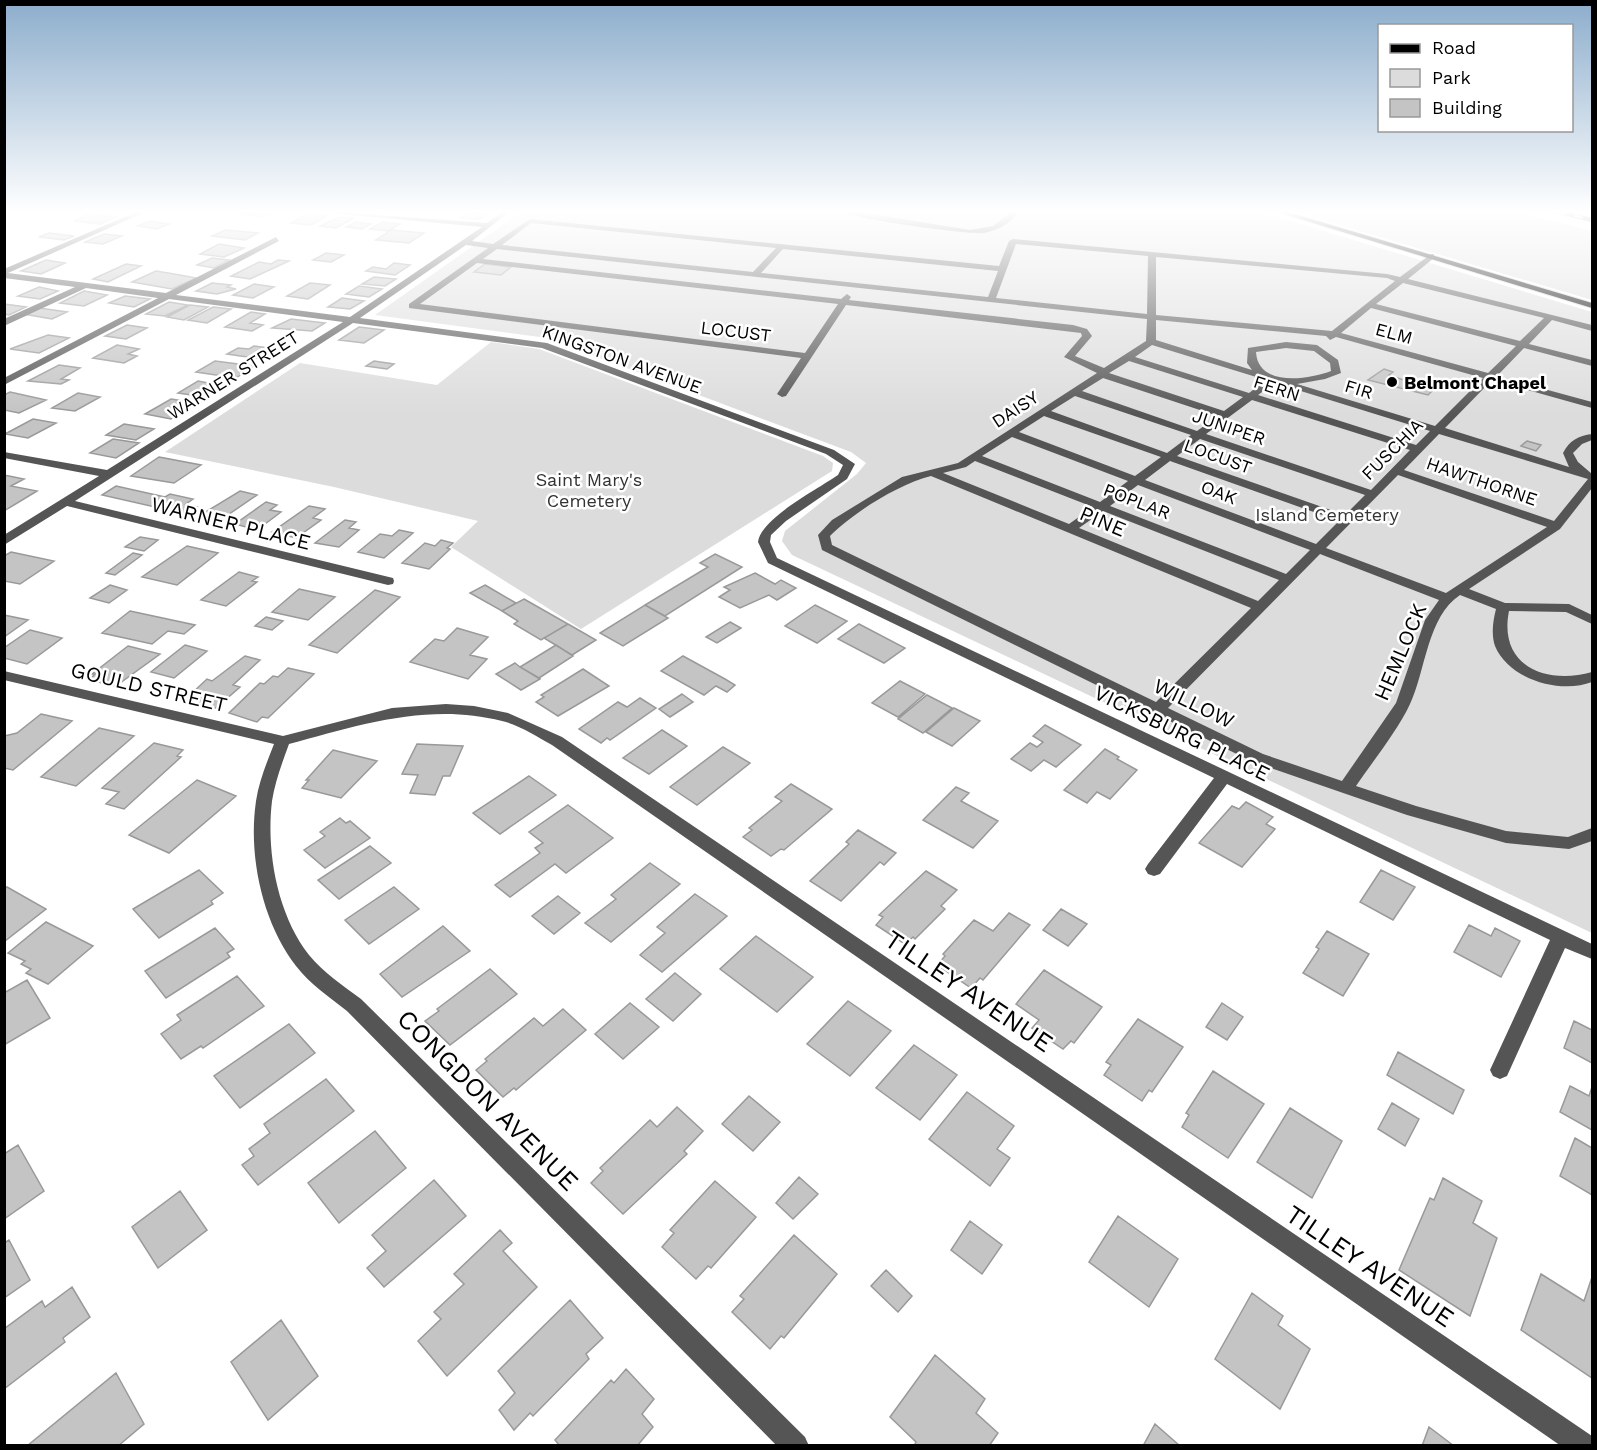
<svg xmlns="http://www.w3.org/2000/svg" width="1597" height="1450" viewBox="0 0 1597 1450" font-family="'Work Sans',sans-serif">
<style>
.green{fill:#dcdcdc}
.building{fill:#c4c4c4;stroke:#999;stroke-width:1.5}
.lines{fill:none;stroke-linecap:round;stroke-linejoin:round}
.major-casing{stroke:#dbdbdb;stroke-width:2}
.minor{fill:#555;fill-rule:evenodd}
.major{fill:#000;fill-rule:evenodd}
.rail-casing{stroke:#000;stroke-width:4}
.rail{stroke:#fff;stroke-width:2;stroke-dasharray:8;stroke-linecap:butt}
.poi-dot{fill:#000;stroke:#fff;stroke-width:2}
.labels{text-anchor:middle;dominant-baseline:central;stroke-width:5;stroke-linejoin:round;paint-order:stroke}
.far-street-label{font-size:18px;fill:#000;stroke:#fff}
.far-poi-label{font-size:18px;font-weight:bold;fill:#000;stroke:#fff;text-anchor:start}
.far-park-label{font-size:18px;fill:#333;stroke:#fff}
.street-label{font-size:21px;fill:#000;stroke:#fff}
.near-street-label{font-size:26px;fill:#000;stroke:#fff}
</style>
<rect width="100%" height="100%" fill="#fff"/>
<path class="green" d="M521,212h740l331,100v621l-800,-378 -10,-14 3,-10 72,-57 9,-11 -15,-11 -304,-114 -172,-23z
M1296,212h224l72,19v69z
M491,342l48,7 284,107 10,7 -1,8 -251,158 -130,-82 27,-26 -144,-34 -169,-35 135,-89 137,22z"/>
<path class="building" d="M246,212h28l-11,5 -23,-3z
M471,212h20l-11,7 -19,-1z
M88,214l28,3 -16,7 -25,-3z
M308,214l19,2 -16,9 -20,-2z
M339,217l15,1 -18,10 -16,-2z
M150,221l19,3 -12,5 -19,-3z
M356,222l15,2 -9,5 -16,-2z
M383,222l17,2 -12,7 -18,-2z
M225,230l33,3 -13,7 -33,-4z
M391,230l33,3 -15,10 -33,-3z
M49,233l25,3 -10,4 -25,-3z
M104,234l18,2 -19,8 -18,-2z
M219,244l25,4 -20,9 -24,-3z
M326,253l18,2 -13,7 -18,-2z
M212,258l17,2 -15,8 -17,-3z
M46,260l19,3 -24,11 -20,-3z
M278,260l11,1 -39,18 -19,-3 28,-14 12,2z
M394,263l16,2 -15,10 -29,-4 7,-4 13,2z
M126,264l15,2 -33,16 -15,-3z
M485,264l26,3 -10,8 -27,-3z
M156,271l24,4 16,3 -24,11 -40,-7z
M374,277l22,2 -11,7 -23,-2z
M212,283l19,2 -4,2 9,2 -19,5 -21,-3z
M310,283l20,2 -22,14 -21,-3z
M254,284l20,3 -21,11 -20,-3z
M359,286l23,3 -13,8 -23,-3z
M39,287l19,4 -18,8 -22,-3z
M84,291l23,4 -23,11 -24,-3z
M125,296l25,3 -16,8 -25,-4z
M342,298l22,3 -14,8 -22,-2z
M169,302l19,3 -23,11 -19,-2z
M4,304l22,3 -17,8 -5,-1z
M190,305l18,2 -24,13 -17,-3z
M213,307l18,2 -24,14 -19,-3z
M39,308l28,4 -15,7 -29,-5z
M251,312l14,2 -15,9 13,2 -11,6 -27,-4z
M291,319l34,4 -13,8 -40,-3z
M127,325l20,3 -21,11 -21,-3z
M359,327l25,3 -20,13 -25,-3z
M48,335l21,3 -30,15 -29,-4z
M117,345l22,4 -11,5 9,2 -13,7 -31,-5z
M254,346l30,4 -15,10 -42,-6 11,-6 11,1z
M215,361l39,5 -18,12 -40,-6z
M374,361l20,3 -7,5 -21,-3z
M59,365l21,3 -19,11 8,1 -8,4 -33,-3z
M1384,369l9,3 -4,3 44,15 -5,5 -60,-15z
M198,381l26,5 -19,11 -27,-4z
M10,392l36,8 -27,13 -15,-3v-15z
M78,393l22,4 -25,14 -23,-3z
M171,399l25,4 -25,16 -26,-5z
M33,419l23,4 -28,15 -23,-4z
M124,424l30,5 -18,11 -30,-5z
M113,439l26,4 -23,15 -26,-5z
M1527,441l14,4 -5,6 -15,-5z
M159,457l42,8 -27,18 -43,-7z
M4,475l20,4 -13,7 26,5 -33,20z
M116,486l49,11 5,-3 23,5 -7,5 11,3 -11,7 -84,-19z
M240,491l17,4 -38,26 -20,-5z
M266,502l11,3 -7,5 11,2 -24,18 -22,-6z
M309,506l16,3 -12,9 8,2 -25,18 -24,-6z
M345,520l11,2 -7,6 10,2 -20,17 -24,-4z
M399,530l14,3 -29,25 -26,-6 22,-18 12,2z
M140,537l18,3 -14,11 -19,-4z
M441,540l12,3 -6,5 3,1 -21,20 -27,-6 23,-20 10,3z
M187,546l31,7 -41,32 -35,-8z
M11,552l43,9 -34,23 -16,-3v-25z
M133,553l9,2 -27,20 -9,-2z
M715,554l27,13 -77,49 -20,-11 63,-38 -8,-4z
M239,572l19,5 -6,4 5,1 -31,24 -25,-6z
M755,573l20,11 6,-4 15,8 -19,12 -8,-5 -29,13 -21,-11 11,-7 -6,-3z
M110,585l17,5 -18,13 -19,-5z
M485,585l31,18 -14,8 -32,-18z
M299,589l36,8 -27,23 -36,-8z
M375,590l25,7 -63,56 -28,-8z
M524,599l44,25 -27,16 -27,-16 4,-3 -16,-10z
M645,605l23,13 -45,28 -23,-13z
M815,605l32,16 -30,22 -32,-17z
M130,611l65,14 -11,9 -16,-3 -16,13 -50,-11z
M4,615l24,5 -24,17z
M266,617l17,4 -11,9 -17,-4z
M730,622l11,6 -24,15 -11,-6z
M568,624l28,16 -24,15 -28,-17z
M859,624l46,24 -21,15 -46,-24z
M457,628l31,9 -18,18 17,4 -19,20 -58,-17 25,-23 9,2z
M30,630l32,8 -35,26 -23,-6v-10z
M185,645l22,6 -33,27 -23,-6z
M556,645l17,11 -34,22 -19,-11z
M128,646l32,8 -44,32 -27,-6 6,-6h-3z
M245,656l15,4 -27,25 7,2 -24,21 -28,-7 9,-7 -5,-1 15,-14 5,2z
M683,656l42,23 10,6 -8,7 -11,-6 -12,9 -43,-24z
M515,663l5,4 20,12 -19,11 -25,-16z
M288,668l26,6 -46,44 -6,-1 -5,5 -28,-9 31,-30 4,1 9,-8 5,1z
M583,669l26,17 -51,30 -22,-14 8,-5 -3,-2z
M900,681l25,13 -27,23 -26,-14z
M682,694l11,8 -23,15 -11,-8z
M927,695l25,13 -29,25 -25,-14z
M640,698l16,10 -46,32 -3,-2 -6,5 -22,-14 39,-27 9,5z
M954,708l26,13 -28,25 -26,-14z
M41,714l31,7 -59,49 -9,-2v-32l13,-3z
M1045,725l36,20 -25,22 -12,-7 -13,11 -20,-12 19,-16 7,4 6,-5 -10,-6z
M99,728l35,8 -58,50 -35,-9z
M662,730l25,16 -38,28 -26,-16z
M154,743l29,7 -6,6 4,1 -57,52 -18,-5 13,-12 -17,-4z
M417,744l46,2 -13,30h-7l-8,19 -25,-2 8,-18 -16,-1z
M723,747l27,16 -53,42 -27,-18z
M1105,749l14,8 -2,2 20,11 -27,29 -13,-7 -10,11 -23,-13z
M333,750l44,11 -36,37 -39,-10 7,-8h-3z
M529,776l27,19 -56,39 -27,-21z
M197,780l39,16 -67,57 -40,-18z
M791,784l41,25 -48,41 -3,-1 -10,7 -28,-19 9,-7 -3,-2 33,-27 -7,-4z
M956,787l13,6 -8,8 37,20 -25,27 -50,-28z
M1246,802l27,15 -7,7 9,5 -33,38 -43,-24 33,-37 7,3z
M568,805l45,33 -47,35 -11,-9 -45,33 -15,-12 45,-32 -5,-5 8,-5 -14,-11z
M340,818l6,5 4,-2 20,17 -45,30 -21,-18 21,-14 -5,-4z
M858,830l38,23 -12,12 -4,-3 -39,39 -31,-20 39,-37 -3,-2z
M370,846l21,17 -52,36 -21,-19z
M650,863l30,21 -69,58 -26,-19 31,-24 -5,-4z
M199,870l24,23 -12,8 2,3 -54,34 -26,-29z
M1381,870l34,17 -22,33 -33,-18z
M926,871l31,19 -16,16 4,3 -30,30 -2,-2 -8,7 -29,-19 7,-8 -4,-2z
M7,887l39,22 -41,32 -1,-52z
M394,887l25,22 -50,35 -24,-24z
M695,894l32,22 -65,56 -22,-17 25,-22 -8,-6z
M558,896l22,17 -26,21 -22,-18z
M1061,909l26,15 -19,22 -25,-16z
M1009,913l21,12 -47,55 -3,-2 -9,10 -34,-23 8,-9 -2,-2 31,-34 19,11z
M46,922l47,24 -45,38 -22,-11 5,-4 -10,-5 4,-3 -17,-8z
M1469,925l22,11 4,-8 25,13 -19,36 -47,-25z
M443,926l27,25 -68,46 -22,-23z
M215,928l19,21 -7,4 3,4 -64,41 -21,-27z
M1327,931l42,23 -26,42 -40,-23 16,-24 -3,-2z
M756,936l57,41 -36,35 -57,-43z
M490,969l27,25 -67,51 -25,-24 14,-10 -2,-2z
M1044,970l58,37 -28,36 -3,-2 -8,8 -31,-21 7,-8 -23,-16z
M675,973l26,21 -28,27 -27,-22z
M237,976l27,30 -61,42 -2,-2 -20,13 -20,-25 20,-14 -4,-5z
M27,980l23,38 -46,27v-52z
M848,1001l43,30 -41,45 -43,-32z
M630,1003l29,24 -36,32 -28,-25z
M1222,1003l21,14 -16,23 -21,-13z
M563,1009l23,21 -70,60 -2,-2 -11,9 -27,-27 11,-9 -2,-2 49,-41 9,8z
M1138,1019l45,28 -31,45 -3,-2 -7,11 -38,-26 7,-10 -5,-3z
M1574,1021l18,9v33l-28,-15z
M289,1024l26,29 -75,55 -26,-32z
M914,1045l43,30 -37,45 -44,-32z
M1398,1052l66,38 -11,24 -66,-39z
M1213,1071l51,33 -36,54 -46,-31 7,-12 -3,-2z
M326,1079l28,32 -96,74 -16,-20 12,-9 -5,-7 21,-16 -6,-9z
M1570,1086l19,10 3,-9v43l-32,-18z
M967,1092l47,34 -17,23 13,9 -20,28 -61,-47z
M749,1096l31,26 -27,29 -31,-27z
M1392,1103l27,16 -14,27 -27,-17z
M677,1107l26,24 -19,20 3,3 -64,60 -32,-31 12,-12 -3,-3 50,-48 7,7z
M1290,1108l52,33 -30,57 -55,-36z
M375,1131l31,37 -67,55 -31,-40z
M1575,1138l17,10v47l-32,-19z
M18,1145l26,46 -40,28v-65z
M799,1177l19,17 -25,25 -17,-16z
M1443,1178l39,23 -9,22 24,15 -27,78 -71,-46 31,-72 4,2z
M434,1180l32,36 -82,71 -17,-19 19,-17 -14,-16z
M715,1181l41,36 -45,51 -3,-2 -12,13 -34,-32 12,-14 -4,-3z
M180,1191l27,39 -49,38 -26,-41z
M1118,1216l60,43 -29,48 -60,-45z
M970,1221l32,24 -20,29 -31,-24z
M500,1230l12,13 -9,8 34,36 -90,89 -29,-35 23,-22 -7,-7 30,-28 -10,-10z
M794,1235l43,39 -53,64 -3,-2 -11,13 -38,-37 12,-13 -4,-3z
M9,1240l21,40 -26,18v-55z
M886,1270l26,26 -14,16 -27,-26z
M1541,1274l43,27 8,-24v101l-71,-48z
M72,1287l18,30 -27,21 2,4 -61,47v-60l38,-28 3,6z
M1252,1293l31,23 -5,9 32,24 -30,60 -65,-50z
M570,1300l33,38 -17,16 3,5 -56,57 -3,-3 -16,17 -15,-20 16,-17 -17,-22z
M281,1320l37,56 -50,44 -37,-58z
M935,1355l50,44 -9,14 22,20 -9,13h-75l2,-4 -26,-25z
M626,1369l28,30 -12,15 11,13 -16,19h-77l-5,-6 56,-60 3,3z
M116,1373l28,51 -26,22h-91z
M1155,1424l25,22h-37z
M1429,1427l25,19h-32z"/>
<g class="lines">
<g class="major-casing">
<path id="major" d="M1277,212h11l304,91v5z"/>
</g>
<path class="minor" d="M136,212h9l-137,61 158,20 110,-56 3,4 -103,54 174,22 132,-90 -141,-13 -3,-2 149,11 15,-11h7l-37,29 21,3 37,-25 469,47 10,-25 4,-2 374,35 13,3 31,-23h3v4l-26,21 184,46v6l-40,-11 -23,24 63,16v6l-68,-18 -27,28 95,26v6l-100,-28 -47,48 124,39 -6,-14c7,-13 15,-17 29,-19v6l-10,4 -9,9 5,9 14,12v14l-32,41 -91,60 36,14 64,1 23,11v9l-26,-12 -57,-1c-11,55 37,74 83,61v10c-31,12 -83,-2 -97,-36 -4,-12 -2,-25 1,-37l-36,-14c-33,22 -34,75 -50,109 -12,26 -37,57 -54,82l60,20 90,25 62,6 24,-9v13l-23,8 -63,-6 -99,-28 -154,-53 -431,-212 -4,-15 14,-15 70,-43 56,-14 139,-90 -33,-16 18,-21 -1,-3 -235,-28 -60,91 -4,1 -5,-3 24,-36 -392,-50v-4l79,-56 -22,-3 -106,73 187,25 287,107 21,14 -8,15 -61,42 -15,14 -1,7 7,16 815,386v15l-27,-11 -58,128 -7,3 -7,-3 -3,-6 60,-130 -323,-156 -67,90 -6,2 -6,-2 -3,-5 3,-5 66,-86 -446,-215 -10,-21c3,-24 60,-53 80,-67l5,-10 -17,-11 -284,-106 -189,-25 -278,178 318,77 1,3 -1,3 -5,1 -321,-79 -63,39v-10l95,-59 -95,-18v-6l103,18 236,-148 -174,-23 -165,86v-7l154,-80 -72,-10 -82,38v-7l71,-32 -71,-9v-9zM531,223l245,25 -23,24 -251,-27zM1016,244l132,12 -1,58 -151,-16zM497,249l650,70 -1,22 -42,27 -29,-12 17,-20 -5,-7 -14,-4 -224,-25 2,-3 -4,-3 -6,5 -358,-40zM783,249l215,22 -10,26 -227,-24zM1156,257l231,21 8,3 -63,50 -176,-16zM477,263l361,41 -33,49 -385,-49zM1403,283l141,35 -24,23 -144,-37zM1371,308l145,38 -28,27 -147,-40zM1156,320l170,16 4,4 6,-3 147,41 -48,48 -138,-42 28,-5 16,-6 -3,-13 -21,-15 -31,-3 -38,6 -1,15 5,7 -96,-30zM1152,345l114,35 -17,13 -114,-36zM1286,348l28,3 16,12 1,8c-24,9 -73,16 -75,-19zM1129,361l114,36 -19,14 -115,-38zM1103,378l115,38 -21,15 -115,-40zM1275,383l155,48 -14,14 -158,-50zM1075,396l116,39 -24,18 -116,-42zM1252,400l158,50 -39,40 -165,-56zM1044,416l117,41 -26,19 -116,-44zM1439,434l149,45 -34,42 -150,-51zM1012,437l116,44 -28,21 -118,-46zM1200,439l165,56 -20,20 -168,-59zM975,461l118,46 -24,17 -126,-51 23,-6zM1170,461l169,60 -23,23 -171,-64zM1398,475l149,52 -101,66 -120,-45zM931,476l320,132 -95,94 -324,-157 -2,-9c24,-24 69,-52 101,-60zM1138,485l172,65 -24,24 -176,-68zM1103,511l176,69 -21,21 -179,-73zM1320,554l119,46 -14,20 -29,83 -54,78 -79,-27 -95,-46z
M843,212h16l111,18 23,-4 18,-14h8c-10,12 -20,18 -35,21 -15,2 -129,-14 -141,-21z
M4,671l279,65 109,-28 54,-4 28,2 34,7 54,24 1030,699v10h-31l-1009,-701c-16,-9 -33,-20 -50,-24 -72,-19 -144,4 -213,23 -7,19 -14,38 -17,57 -6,50 5,113 37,154 14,17 34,31 52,44l444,438 4,9h-32l-430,-435c-18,-14 -37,-27 -51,-45 -34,-44 -48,-111 -40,-165 3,-20 11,-39 18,-57l-270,-64z"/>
<use href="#major" class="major"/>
<g class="rail-casing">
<path id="rail" d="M1559,212l33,8"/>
</g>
<use href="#rail" class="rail"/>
</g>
<linearGradient id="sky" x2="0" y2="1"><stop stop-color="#8cadcc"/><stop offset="0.51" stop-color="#fff"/><stop offset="1" stop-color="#fff" stop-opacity="0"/></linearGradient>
<rect width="1597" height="415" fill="url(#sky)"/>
<circle class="poi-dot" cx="1392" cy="382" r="6"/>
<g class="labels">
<g class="far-street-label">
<text transform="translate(736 331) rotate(7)">LOCUST</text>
<text transform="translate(1394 333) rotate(15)">ELM</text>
<text transform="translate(622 359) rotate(20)">KINGSTON AVENUE</text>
<text transform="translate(233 375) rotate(-32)">WARNER STREET</text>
<text transform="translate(1277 388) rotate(18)">FERN</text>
<text transform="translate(1359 389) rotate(17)">FIR</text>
<text transform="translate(1015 409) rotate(-33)">DAISY</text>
<text transform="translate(1229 427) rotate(19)">JUNIPER</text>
<text transform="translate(1392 449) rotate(-45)">FUSCHIA</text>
<text transform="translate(1218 456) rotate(20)">LOCUST</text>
<text transform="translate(1482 481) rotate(19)">HAWTHORNE</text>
<text transform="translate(1219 492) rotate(21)">OAK</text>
<text transform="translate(1137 501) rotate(21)">POPLAR</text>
</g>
<g class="far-poi-label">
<text x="1404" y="382">Belmont Chapel</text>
</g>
<g class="far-park-label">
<text x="589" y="479">Saint Mary's<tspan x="589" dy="21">Cemetery</tspan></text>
<text x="1327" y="514">Island Cemetery</text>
</g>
<g class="street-label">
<text transform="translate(1103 521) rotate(23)">PINE</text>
<text transform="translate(231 523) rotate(14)">WARNER PLACE</text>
<text transform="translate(1400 652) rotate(-67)">HEMLOCK</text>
<text transform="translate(149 687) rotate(13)">GOULD STREET</text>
<text transform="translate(1194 703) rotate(26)">WILLOW</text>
<text transform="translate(1182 733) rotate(26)">VICKSBURG PLACE</text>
</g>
<g class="near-street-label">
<text transform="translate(969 991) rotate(34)">TILLEY AVENUE</text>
<text transform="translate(488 1100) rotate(45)">CONGDON AVENUE</text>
<text transform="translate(1370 1266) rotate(34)">TILLEY AVENUE</text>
</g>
</g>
<rect width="1597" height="1450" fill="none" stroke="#000000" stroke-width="12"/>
<rect x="1378" y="24" width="195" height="108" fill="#ffffff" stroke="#999999" stroke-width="1.5"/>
<rect x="1390" y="44" width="30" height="9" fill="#000000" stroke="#999999" stroke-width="1.5"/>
<text x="1432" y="54" font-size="18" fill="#000000">Road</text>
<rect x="1390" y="69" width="30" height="18" fill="#dcdcdc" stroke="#999999" stroke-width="1.5"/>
<text x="1432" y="84" font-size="18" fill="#000000">Park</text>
<rect x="1390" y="99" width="30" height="18" fill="#c4c4c4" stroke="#999999" stroke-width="1.5"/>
<text x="1432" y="114" font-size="18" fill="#000000">Building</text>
</svg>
